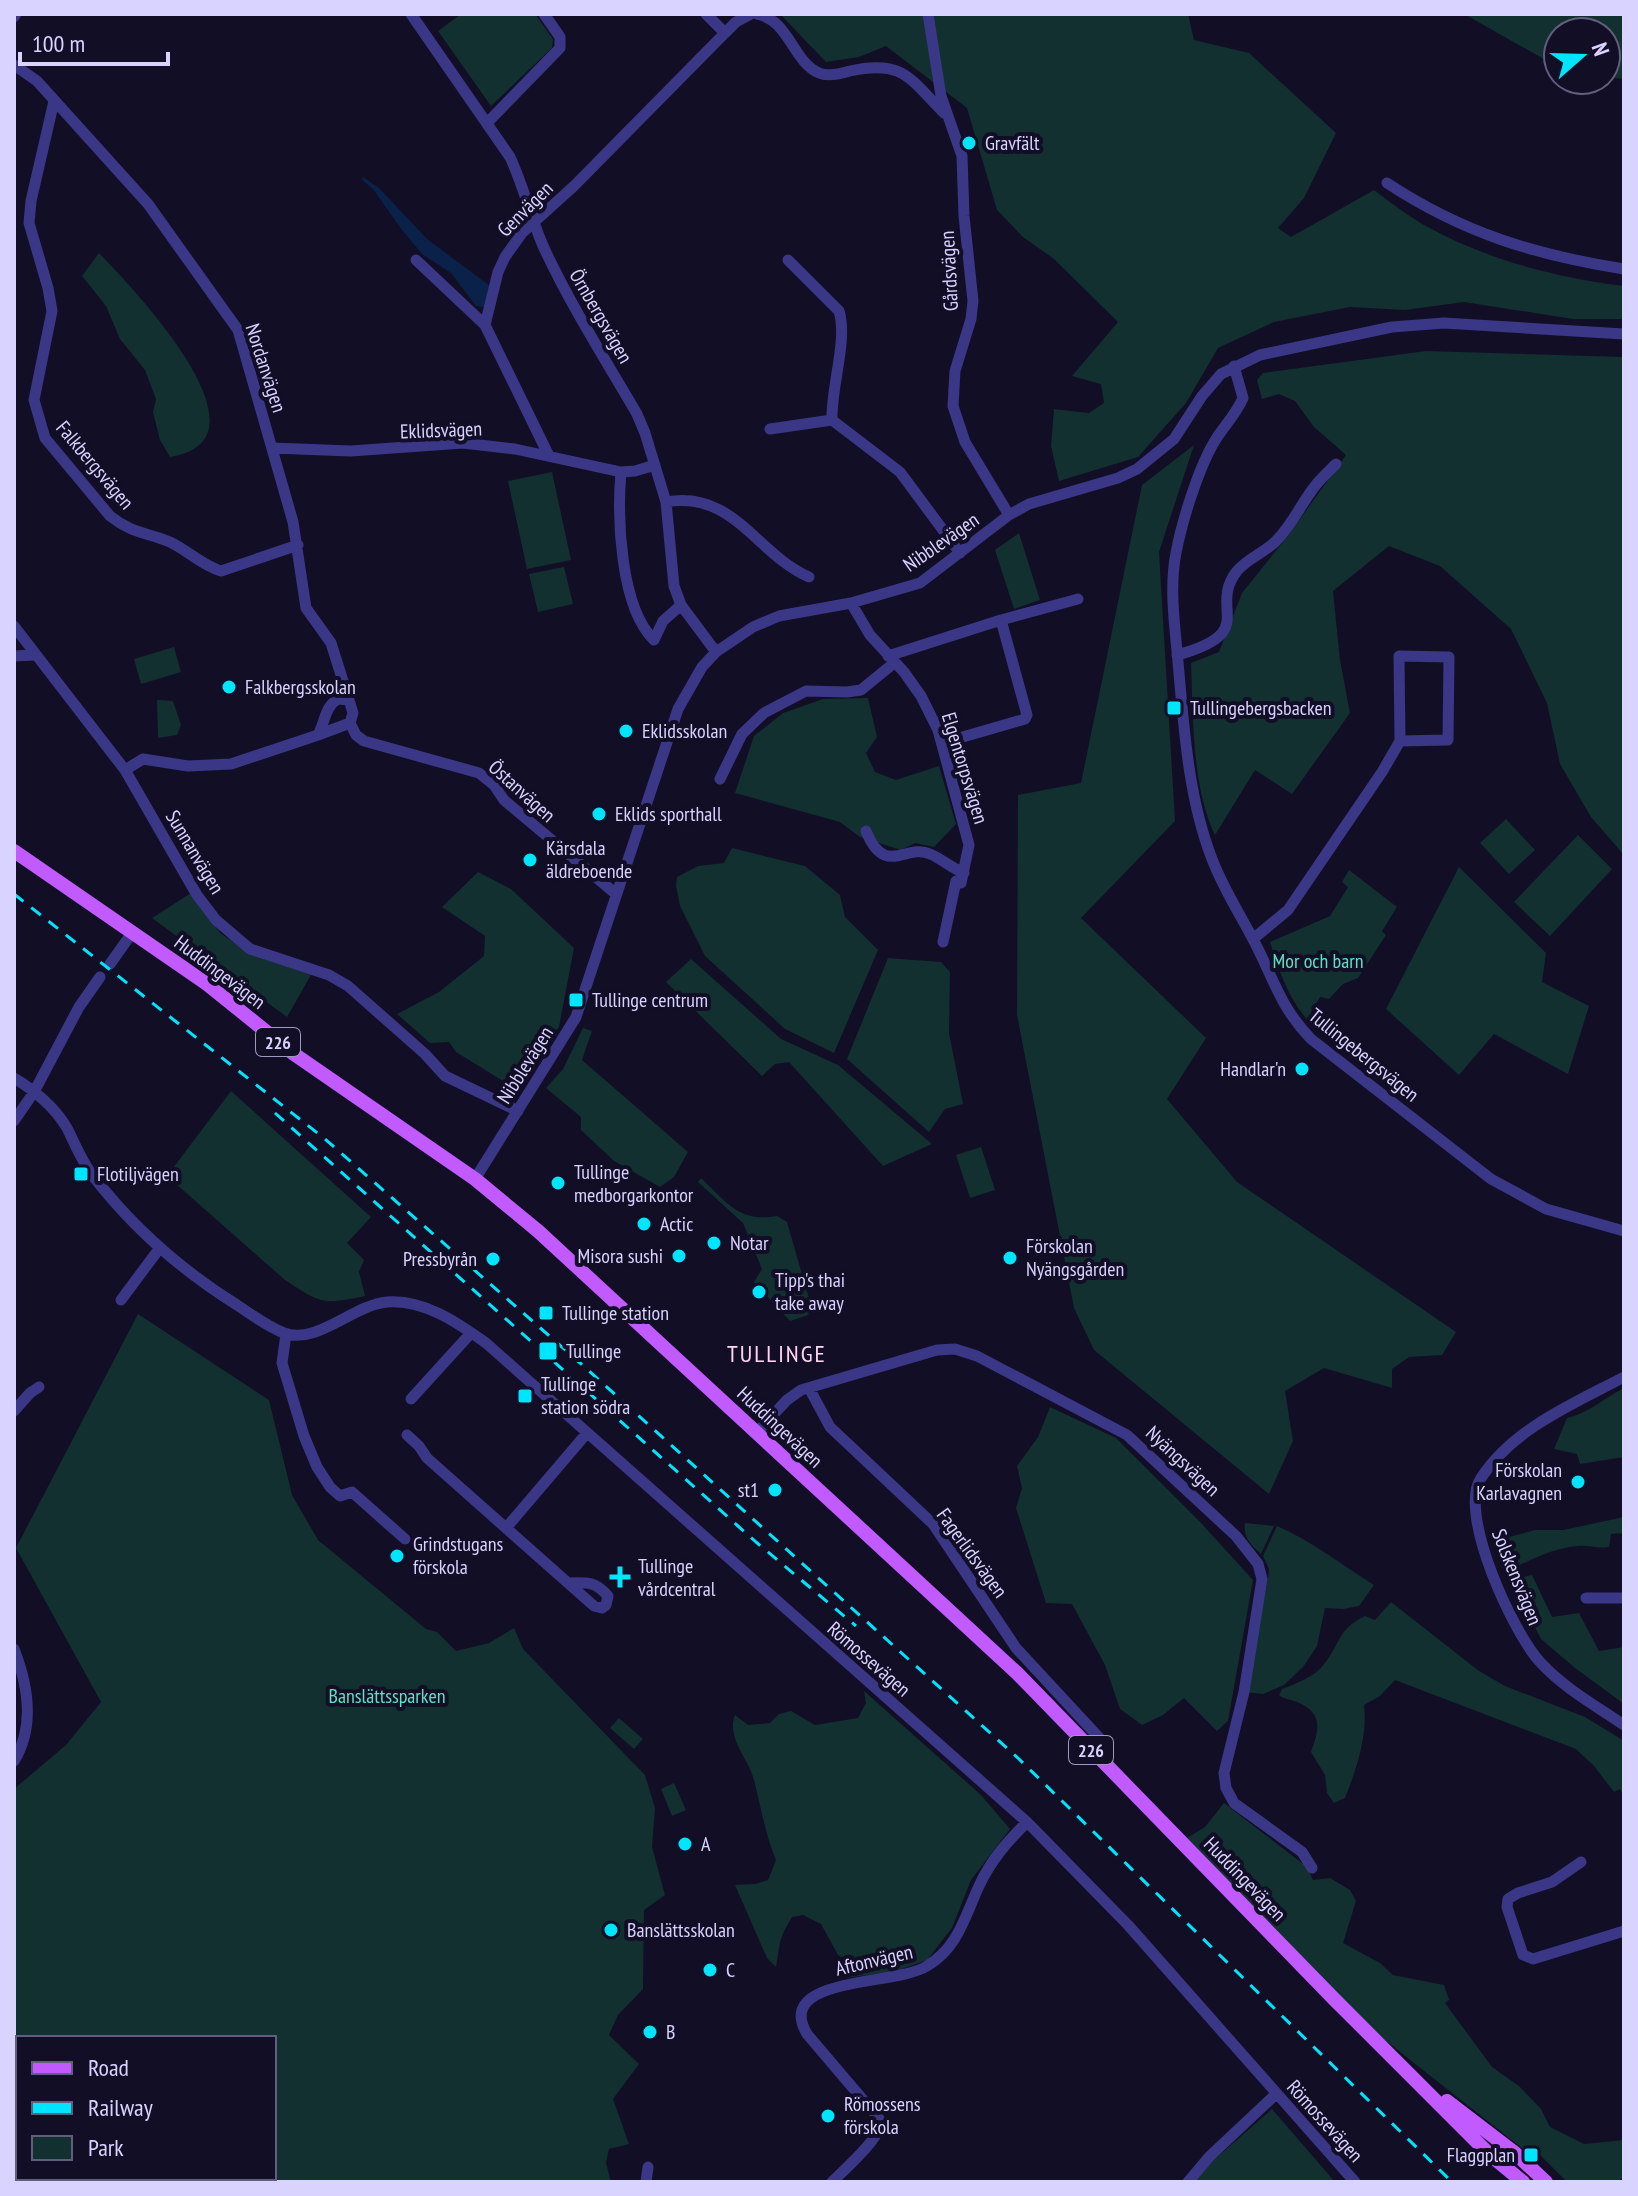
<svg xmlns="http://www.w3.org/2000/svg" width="1638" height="2196" viewBox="0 0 1638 2196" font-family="'PT Sans Narrow',sans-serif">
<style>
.green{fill:#11302f}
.water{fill:#0a2149}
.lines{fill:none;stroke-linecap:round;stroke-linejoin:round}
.minor{stroke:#3a3787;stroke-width:11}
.major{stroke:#c15aff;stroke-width:14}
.rail{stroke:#00e5fe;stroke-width:3;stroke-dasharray:12 10;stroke-linecap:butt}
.poi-dot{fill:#00e5fe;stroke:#120e26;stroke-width:3}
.labels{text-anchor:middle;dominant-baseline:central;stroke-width:8;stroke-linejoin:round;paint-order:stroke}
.shield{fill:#120e26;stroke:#9d98be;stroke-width:2}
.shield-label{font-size:18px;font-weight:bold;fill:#d8d3ff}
.poi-label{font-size:20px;fill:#d8d3ff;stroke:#120e26;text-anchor:start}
.street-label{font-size:20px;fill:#d8d3ff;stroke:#120e26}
.park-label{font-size:20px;fill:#5ae4c2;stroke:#120e26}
.quarter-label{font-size:24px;letter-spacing:2px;fill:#ffd5f0;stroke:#120e26}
</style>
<rect width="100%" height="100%" fill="#120e26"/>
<path class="green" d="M461,14h74l18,25 -1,9 -61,58 -53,-75z
M780,14h408l6,26 55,13 87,80 -32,65 -26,30 13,9 83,-47c16,12 33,25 50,35 61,34 132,53 200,61v33h-51l-109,-17 -59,8 -55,-3 -76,15 -56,26 -32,55 -48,54 -79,24 -8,-35 3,-37 35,4 15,-10 -3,-19 -29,-8 46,-54 -64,-63 -31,-22 -26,-27 -30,-102 -81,-62 -27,11 -33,5z
M1464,14h160v65l-18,-2v-45h-48v35z
M99,253c31,32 181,187 71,204l-10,-17 -7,-28 3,-13 -11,-29 -25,-31 -14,-33 -24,-30z
M1426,351l198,6v498l-33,-38 -31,-53 -13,-61 -36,-74 -71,-63 -51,-20 -56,45 7,69 10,53 -58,81 -37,-24 -40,65c-23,-46 -22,-120 -24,-172l28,-11 23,-59 45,-56 59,-82 -32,-28 -19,-26 -16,-7 -17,5 -5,-19 6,-7z
M1194,445l-35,107 16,269 -94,97 125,120 -39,61 70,83 219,150 -14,23 -33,2 -17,12v19l-68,-20 -39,23 8,50 -24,53 -175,-144 -20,-42 -57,-293 1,-220 63,-12 61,-298z
M552,472l19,88 -44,9 -19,-88z
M1019,533l21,67 -26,9 -19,-59z
M564,567l9,37 -35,8 -9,-38z
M174,647l7,25 -40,12 -7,-25z
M868,698l9,39 -11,16 9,19 21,8 43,-14 17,58 -22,23 -19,-4 -14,7 -16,-5 -25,-8 -20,-15 -105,-29 19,-57 29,-23 40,-14z
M157,700l16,1 8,24 -4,10 -19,3z
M1506,819l29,31 -26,24 -29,-31z
M1578,835l34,34 -62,67 -36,-34z
M732,848l73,18 35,29 5,22 33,33 -44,103 -49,-24 -80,-73 -25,-50 -4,-20 1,-9 21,-11 26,-3z
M1459,867l87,86 -4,29 47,24 -21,68 -74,-40 -35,41 -73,-66z
M1349,870l48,37 -15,24 4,4 -28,43 -15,6 -14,15 -9,-2 -9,15 8,7 -2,10c-25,-20 -38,-57 -47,-87l60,-26 18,-29 -6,-5z
M478,872l33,17 63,59 -15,79 -51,57 -52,-32 -7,-10 -19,1 -33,-29 42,-22 45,-36 1,-20 -43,-29z
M191,893l29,40 31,21 60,21 -24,42 -135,-99z
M888,958l53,4 9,10 -1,61 14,71 -18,5 -16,23 -82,-73z
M691,959l90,80 57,26 94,79 -49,22 -94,-104 -14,2 -13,12 -96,-94z
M583,1028l9,3 -10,29 106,92 -14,25 -14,10 -46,-26 -33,-31v-13l-35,-29 17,-19z
M231,1091l140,126 -24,26 17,17 -5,12 6,24c-43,9 -43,8 -80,-16l-118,-104z
M981,1147l14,43 -25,8 -14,-43z
M701,1178c25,24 39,45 76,38l10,6 25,87 -4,6 -18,6 -36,-39 8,-13 -19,-46 -45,-41z
M138,1314l131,86 23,95 26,45 108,89 11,3 19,19 33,-8 25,-15 9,21 122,126 10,33 -3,39 13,48 -21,15 -1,79 -25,26 -9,20 30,29 -26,35 16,45 -20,5 -3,14 5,19h-545l-2,-2 210,-2v-140h-256v44l-4,4v-297l52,-44 35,-43 -85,-154z
M1624,1388v69l-44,7 -3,-10 -23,-5 13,-31c22,-5 37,-20 57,-30z
M1050,1407l66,31 86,86 51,56 -25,141 -11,10 -33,-33 -21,17 -21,10 -22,-16 -15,-44 -33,-61 -26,-1 -30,-95 6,-20 -5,-22 21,-29z
M1624,1517v16l-13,1 -2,13c-13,2 -20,-2 -31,-1 -27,2 -50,16 -74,26l-10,-31 41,-11h28z
M1245,1523l29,3 -13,28c-11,-10 -18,-16 -16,-31z
M1277,1526c35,15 65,39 97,59l-15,21 -16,3 -18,-1 -8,38 -14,21 -19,18 -21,9 -18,-2 23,-113 1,-10 -6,-13z
M1532,1575l20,42 27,-4 20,38 25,-4v57l-49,-36 -34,-29 -30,-59z
M1391,1602l88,69 26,15 80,31 36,22 3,3v54l-4,-7 -6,3 -20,-26 -18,-17 -181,-69 -15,16 -16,9c4,31 -8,65 -19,93l-11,5 -7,-10 -2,-18 -14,-23c8,-22 13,-39 -14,-50 -7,-3 -12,-2 -18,-7l3,-6c15,-6 33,-12 43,-26 16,-21 13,-34 40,-47l10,4z
M864,1691l117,104 29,34 -39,51 -19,48 -25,32 -31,11 -51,7 8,-4v-11l-5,-7 -7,1 -3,-2 -17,-31 -18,-9 -11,2c-15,25 -11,25 -16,50l-9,-9 -32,-73 21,-1 12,-4 8,-20c-11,-26 -15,-53 -22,-80 -5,-21 -28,-42 -19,-65l13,10 22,-2 9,-9 12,-3 24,14 43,-7 8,-15z
M619,1718l24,21 -9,10 -24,-21z
M674,1783l12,27 -14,6 -11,-27z
M1224,1803l83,64 6,13 17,-2 20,12 6,11 -13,42 37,20 13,12 51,10 5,15 -4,3 47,64 27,19 22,23 9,18 34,17 40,-4v37l-7,5h-50l-36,-36 -8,3 -147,-116 -189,-195 18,-11z
M1272,2109l63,73h-142l5,-8z"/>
<path class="water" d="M363,177l16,11 48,51 63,47 -6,21 -8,-1 -25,-33 -29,-19 -20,-24 -29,-41 -11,-9z"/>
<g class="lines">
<path class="minor" d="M411,14l99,143c14,30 21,62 34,91 27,58 61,111 93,166l8,19 21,69 8,84 7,19 35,47
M706,14l19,19 11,-11 15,-8
M757,14c32,6 36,48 62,59 9,4 21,1 31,-2 53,-12 60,8 94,42
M928,14l13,82 21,60 2,60 9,85 -2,18 -16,52 -2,35 12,36 44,73
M14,17l2,-3
M14,65l23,16 111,123 90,126 55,192 13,86 25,35 18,57
M54,101l-23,100 -2,22 19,65 4,23 -18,89 11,38 65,78c23,18 36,16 60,26 17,8 33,24 51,29l77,-26
M488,122l72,-74v-11l-16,-23
M1387,183c76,50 148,72 237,86
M416,260l69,65
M788,260l51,51c9,29 -8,75 -7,109
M1234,366l9,32c-7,16 -18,27 -27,41 -17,27 -34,82 -40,114 -7,35 -1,73 2,109 6,66 10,135 34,197 12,32 32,61 47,92 17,35 24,59 52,88l180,140 55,30 78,22
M770,429l62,-9 68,52 60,81
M272,448l79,3 112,-8 52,6 106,23 14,-1 20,-6
M549,456l-64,-131 13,-53 7,-15 17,-24 52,-47 151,-153
M621,472c-4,45 -1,135 33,168l9,-19 18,-16
M666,502c68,-12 90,52 143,75
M851,603l19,32 34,37 17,24 17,34 31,115 -8,38 -5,-2 -13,61
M14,626l111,144 72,125 19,25 34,29 79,26 19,11 77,68 20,22 73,35
M1177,655c84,-23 30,-46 60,-84 11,-13 27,-18 39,-30 16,-16 25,-37 39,-55 6,-8 14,-15 21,-22
M14,656l22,-1
M888,656l113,-36 77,-21
M318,735l32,-12 6,12 8,6 115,32 15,12 10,15 112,94
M942,743l83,-24 2,-4 -26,-95
M125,770l18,-11 45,7 43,-2 87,-29c7,-13 7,-29 20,-36l11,1 4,13 -3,10
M720,779l22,-45 22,-21 42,-22 41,1 14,-2 33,-27
M866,831c19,47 40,12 64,23 12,5 21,14 34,19
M1253,939l35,-29 94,-138 18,-31 -1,-85 50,1 -1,83 -48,1
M110,964l22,-31
M14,1078c20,12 41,30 53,50 8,16 15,34 26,48 41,53 88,94 144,129 15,10 31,22 47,28 33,12 69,-28 103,-31 37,-3 71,21 99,41l541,479 101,103 227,257
M14,1121l20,-29 45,-85 21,-30
M475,1179l101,-162 102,-308 24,-42 14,-15 37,-25 26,-11 72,-13 69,-20 89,-68 20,-11 89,-26 19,-9 37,-30 28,-43 19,-22 39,-19 132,-28 52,-4 180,11
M121,1300l38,-51
M286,1334l-4,29 22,73 13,31 13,20 10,9 12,-4 53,47
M1624,1377c-51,27 -110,51 -143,101 -24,35 33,157 60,185 23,25 55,43 83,62
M809,1388l21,39 103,97 83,124 88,95
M411,1399l60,-66
M14,1411l16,-18 9,-6
M757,1432l30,-32 14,-10 136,-40 18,-1 22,7 150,79 109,101 22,28 4,15 -18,113 -20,81 2,15 8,15 68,49 10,16
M407,1435l12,11 8,12 167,148 8,2 4,-3 2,-9c-12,-14 -20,-14 -38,-13
M506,1528l81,-95
M1586,1598h38
M14,1649c14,36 21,78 0,112
M1581,1862l-29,20 -34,11 -10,6 -1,8 16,48 10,4 91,-28
M894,2132l-13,-11 -74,-87c-34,-58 89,-48 120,-68 31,-18 38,-50 52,-80 12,-26 28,-44 48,-64
M646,2182l2,-15
M832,2182c13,-13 49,-44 49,-61
M1188,2182l21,-25 67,-63"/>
<path class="major" d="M14,851l193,133 87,70 181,125 63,52 479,442 317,326 154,154 35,29
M1447,2101l68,52 31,29"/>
<path class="rail" d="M14,894l311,245 254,223 440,397 433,423
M275,1113l481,429 100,84"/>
</g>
<g class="poi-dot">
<circle cx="969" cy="143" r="8"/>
<circle cx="229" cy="687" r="8"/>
<rect x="1166" y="700" width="16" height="16" rx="4"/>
<circle cx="626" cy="731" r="8"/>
<circle cx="599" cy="814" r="8"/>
<circle cx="530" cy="860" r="8"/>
<rect x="568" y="992" width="16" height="16" rx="4"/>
<circle cx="1302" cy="1069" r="8"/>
<rect x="73" y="1166" width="16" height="16" rx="4"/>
<circle cx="558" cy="1183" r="8"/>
<circle cx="644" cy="1224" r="8"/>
<circle cx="714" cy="1243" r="8"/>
<circle cx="679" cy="1256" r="8"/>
<circle cx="1010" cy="1258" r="8"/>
<circle cx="493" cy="1259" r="8"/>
<circle cx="759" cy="1292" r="8"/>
<rect x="538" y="1305" width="16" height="16" rx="4"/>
<rect x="538" y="1341" width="20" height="20" rx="4"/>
<rect x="517" y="1388" width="16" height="16" rx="4"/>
<circle cx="1578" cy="1482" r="8"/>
<circle cx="775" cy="1490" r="8"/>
<circle cx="397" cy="1556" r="8"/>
<path d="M616 1565h8v8h8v8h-8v8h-8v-8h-8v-8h8z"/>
<circle cx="685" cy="1844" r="8"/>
<circle cx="611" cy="1930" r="8"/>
<circle cx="710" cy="1970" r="8"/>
<circle cx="650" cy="2032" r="8"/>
<circle cx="828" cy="2116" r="8"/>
<rect x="1523" y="2147" width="16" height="16" rx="4"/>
</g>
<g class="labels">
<g class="shield">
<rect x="256" y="1028" width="44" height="28" rx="6"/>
<rect x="1069" y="1736" width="44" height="28" rx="6"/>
</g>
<g class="shield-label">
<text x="278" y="1042">226</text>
<text x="1091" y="1750">226</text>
</g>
<g class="poi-label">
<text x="985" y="143">Gravfält</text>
<text x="245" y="687">Falkbergsskolan</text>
<text x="1190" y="708">Tullingebergsbacken</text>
<text x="642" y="731">Eklidsskolan</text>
<text x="615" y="814">Eklids sporthall</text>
<text x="546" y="848">Kärsdala<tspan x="546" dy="23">äldreboende</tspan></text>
<text x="592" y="1000">Tullinge centrum</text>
<text x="1286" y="1069" text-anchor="end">Handlar'n</text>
<text x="574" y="1172">Tullinge<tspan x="574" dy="23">medborgarkontor</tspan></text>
<text x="97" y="1174">Flotiljvägen</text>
<text x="660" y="1224">Actic</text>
<text x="730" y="1243">Notar</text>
<text x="1026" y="1246">Förskolan<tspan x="1026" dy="23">Nyängsgården</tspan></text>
<text x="663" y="1256" text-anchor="end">Misora sushi</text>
<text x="477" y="1259" text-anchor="end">Pressbyrån</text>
<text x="775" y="1280">Tipp's thai<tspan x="775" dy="23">take away</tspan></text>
<text x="562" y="1313">Tullinge station</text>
<text x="566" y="1351">Tullinge</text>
<text x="541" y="1384">Tullinge<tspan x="541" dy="23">station södra</tspan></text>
<text x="1562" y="1470" text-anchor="end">Förskolan<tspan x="1562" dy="23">Karlavagnen</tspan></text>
<text x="759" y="1490" text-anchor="end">st1</text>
<text x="413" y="1544">Grindstugans<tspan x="413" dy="23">förskola</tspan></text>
<text x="638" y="1566">Tullinge<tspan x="638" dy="23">vårdcentral</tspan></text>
<text x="701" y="1844">A</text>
<text x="627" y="1930">Banslättsskolan</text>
<text x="726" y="1970">C</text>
<text x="666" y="2032">B</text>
<text x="844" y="2104">Römossens<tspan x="844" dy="23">förskola</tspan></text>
<text x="1515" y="2155" text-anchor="end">Flaggplan</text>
</g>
<g class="street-label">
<text transform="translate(525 209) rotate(-45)">Genvägen</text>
<text transform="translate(949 271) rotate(-93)">Gårdsvägen</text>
<text transform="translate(601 316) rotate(60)">Örnbergsvägen</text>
<text transform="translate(266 368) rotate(72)">Nordanvägen</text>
<text transform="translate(441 430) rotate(-2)">Eklidsvägen</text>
<text transform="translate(95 465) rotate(50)">Falkbergsvägen</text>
<text transform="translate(941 542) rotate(-35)">Nibblevägen</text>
<text transform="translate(965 768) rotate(73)">Elgentorpsvägen</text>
<text transform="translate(522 791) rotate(42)">Östanvägen</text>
<text transform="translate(195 852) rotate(59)">Sunnanvägen</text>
<text transform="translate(220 972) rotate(37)">Huddingevägen</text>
<text transform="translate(1364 1055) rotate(39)">Tullingebergsvägen</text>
<text transform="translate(525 1065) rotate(-58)">Nibblevägen</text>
<text transform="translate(780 1427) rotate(43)">Huddingevägen</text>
<text transform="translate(1183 1461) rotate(43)">Nyängsvägen</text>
<text transform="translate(972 1553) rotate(54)">Fagerlidsvägen</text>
<text transform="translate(1517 1577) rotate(68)">Solskensvägen</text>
<text transform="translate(869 1659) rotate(41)">Römossevägen</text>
<text transform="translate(1245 1879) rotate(46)">Huddingevägen</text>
<text transform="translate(874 1960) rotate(-13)">Aftonvägen</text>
<text transform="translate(1325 2121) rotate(48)">Römossevägen</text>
</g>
<g class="park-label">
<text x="1318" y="961">Mor och barn</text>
<text x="387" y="1696">Banslättssparken</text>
</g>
<g class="quarter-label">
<text x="777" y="1353">TULLINGE</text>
</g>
</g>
<rect width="1638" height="2196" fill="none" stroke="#d8d3ff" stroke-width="32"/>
<rect x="16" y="2036" width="260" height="144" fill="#120e26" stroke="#615d7d" stroke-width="2"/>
<rect x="32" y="2062" width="40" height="12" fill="#c15aff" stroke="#615d7d" stroke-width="2"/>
<text x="88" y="2076" font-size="24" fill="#d8d3ff">Road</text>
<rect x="32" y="2102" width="40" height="12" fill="#00e5fe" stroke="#615d7d" stroke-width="2"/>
<text x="88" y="2116" font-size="24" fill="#d8d3ff">Railway</text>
<rect x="32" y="2136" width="40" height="24" fill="#11302f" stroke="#615d7d" stroke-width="2"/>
<text x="88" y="2156" font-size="24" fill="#d8d3ff">Park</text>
<g transform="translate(1582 56) rotate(70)"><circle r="38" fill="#120e26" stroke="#615d7d" stroke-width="2"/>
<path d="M0-6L14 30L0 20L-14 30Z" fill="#00e5fe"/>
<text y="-12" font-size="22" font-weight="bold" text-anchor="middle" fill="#d8d3ff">N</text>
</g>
<path d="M20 52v12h148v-12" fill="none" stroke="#d8d3ff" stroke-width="4"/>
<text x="32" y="52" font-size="24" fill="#d8d3ff" stroke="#120e26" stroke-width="6" paint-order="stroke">100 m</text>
</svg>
